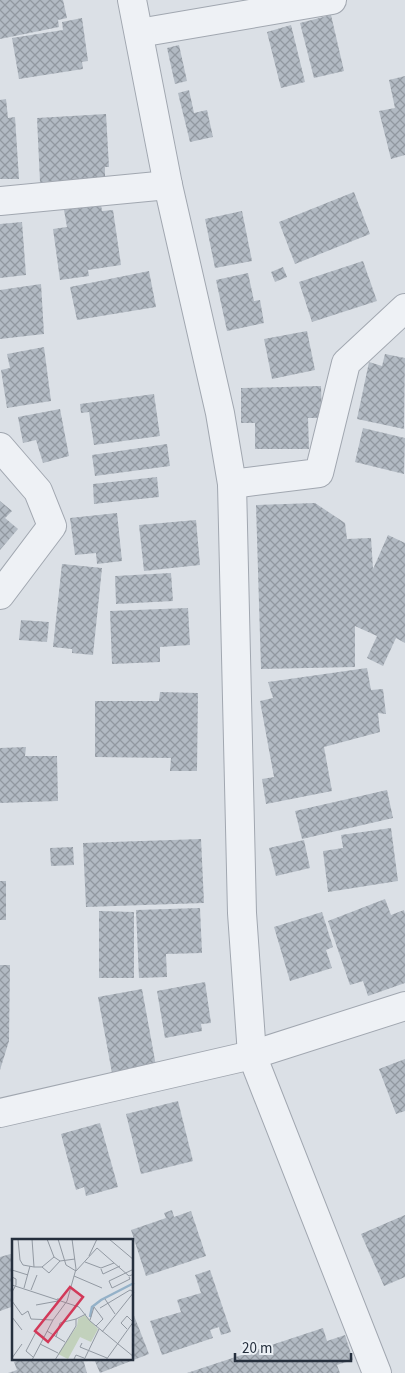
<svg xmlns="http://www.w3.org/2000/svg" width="405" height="1373" viewBox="0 0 405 1373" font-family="'Source Sans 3',sans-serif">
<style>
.building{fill:url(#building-cross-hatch)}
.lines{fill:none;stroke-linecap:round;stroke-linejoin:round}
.minor-casing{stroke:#a1a7b0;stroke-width:30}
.tertiary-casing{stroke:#a1a7b0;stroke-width:30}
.minor{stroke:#eef1f5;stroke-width:28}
.tertiary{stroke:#eef1f5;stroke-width:28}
.inset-river{fill:none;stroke:#94b1c8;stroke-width:2.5}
.inset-road{fill:none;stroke:#9299a2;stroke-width:1}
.view{fill:#d23959;fill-opacity:0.15;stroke:#d23959;stroke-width:2.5}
.inset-edge{fill:none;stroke:#252f3d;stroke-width:2.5}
</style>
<defs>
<pattern id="building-cross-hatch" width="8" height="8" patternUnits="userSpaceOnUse" patternTransform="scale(1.25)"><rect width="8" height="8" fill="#b2bac3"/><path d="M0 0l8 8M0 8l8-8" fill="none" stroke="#9198a0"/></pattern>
</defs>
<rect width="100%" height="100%" fill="#dbe0e6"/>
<path class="building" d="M0,0h63l4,18 -9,2 1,7 -59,12z
M331,15l13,56 -30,7 -14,-55z
M82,18l6,43 -6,1 1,7 -64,10 -7,-41 51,-8 -1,-8z
M291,25l14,57 -24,6 -14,-56z
M179,45l8,36 -12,3 -8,-36z
M405,76v79l-14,4 -12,-48 16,-3 -6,-28z
M189,90l5,23 13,-3 6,27 -23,5 -12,-49z
M6,99l2,19 7,-1 4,62h-19v-79z
M106,114l3,53h-4v12l-65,3 -3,-64z
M354,192l16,42 -75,30 -16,-42z
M101,205l1,6 11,-1 8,55 -33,5 1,6 -29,4 -7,-51 14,-2 -3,-17z
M242,211l10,50 -37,7 -10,-49z
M22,222l4,53 -26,3v-54z
M363,261l14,40 -65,21 -13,-40z
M283,267l4,10 -12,5 -4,-10z
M149,271l7,36 -79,13 -7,-33z
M248,273l6,28 6,-1 4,23 -37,8 -11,-51z
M41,284l3,50 -44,5v-49z
M307,331l8,39 -43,9 -8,-40z
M44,347l7,54 -44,7 -6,-38 9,-2 -3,-14z
M385,354l20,4 -1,71 -47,-10 12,-57 13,4z
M321,386l1,32h-14l1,31h-54v-26h-14v-35z
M154,394l6,42 -66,9 -5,-33 -8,1 -1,-9z
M60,409l9,47 -26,7 -7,-23 -13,3 -5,-26z
M363,428l42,10 -1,36 -49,-12z
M167,444l3,22 -75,10 -3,-21z
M157,477l2,20 -65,7 -1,-20z
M0,501l12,10 -7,7 13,11 -18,21z
M315,503l30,20 2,16 24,-1 2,31 15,-34 17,8v100l-9,-5 -13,28 -16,-8 10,-22 -22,-10v41l-94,2 -5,-164z
M117,513l5,48 -25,3 -1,-11 -21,2 -5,-37z
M196,520l4,45 -56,6 -5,-46z
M62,564l40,4 -9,87 -21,-2v-4l-19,-2z
M171,573l2,28 -57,3 -1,-28z
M188,608l2,37 -30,2v15l-48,2 -2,-53z
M21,620l28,2 -2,20 -28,-2z
M367,668l4,22 12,-1 3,25 -8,-1 2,19 -56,15 8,44 -66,13 -4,-25 12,-2 -14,-76 13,-3 -5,-16z
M160,692l38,1 -1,78h-27l1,-13 -76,-1v-56h64z
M26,747l-1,9h32l1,45 -58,2v-55z
M387,790l6,28 -91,21 -7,-28z
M391,828l7,53 -70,11 -5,-41 20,-3 -2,-13z
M201,839l3,64 -118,4 -3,-64z
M304,840l6,28 -34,8 -7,-28z
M73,847l1,18 -23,1 -1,-18z
M0,881h6v39h-6z
M385,899l6,16 13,-5 1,4v69l-37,13 -5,-15 -13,4 -22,-64z
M200,908l2,45 -36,1 1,23 -28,1 -3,-68z
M99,911l35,1v66h-35z
M322,912l11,35 -7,3 6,18 -42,13 -16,-54z
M0,965h10l-1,76 -9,29z
M205,982l6,41 -10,1 1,7 -37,7 -8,-47z
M142,989l14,77 -44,7 -14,-76z
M405,1059v52l-9,3 -17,-45z
M178,1101l15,60 -52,13 -15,-60z
M100,1123l18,64 -32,9 -2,-9 -8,3 -15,-56z
M172,1210l2,7 17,-6 15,45 -60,20 -15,-46 35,-12 -2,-5z
M405,1215v62l-21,9 -23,-52z
M14,1253v53l-14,5v-54z
M210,1270l21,62 -10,3 -2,-8 -9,3 3,8 -51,17 -12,-34 31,-9 -4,-12 24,-7 -6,-18z
M133,1313l16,41 -49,19 -6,-14h38z
M323,1328l4,13 18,-6 8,25 -16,5 3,8h-153z
M22,1359h61l4,14h-79l9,-3 -3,-8z"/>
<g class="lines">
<g class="minor-casing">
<path id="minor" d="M139,33l193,-33
M0,201l168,-16
M0,447l38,44 14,35 -52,69
M232,484l87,-11 27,-110 59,-55
M0,1113l252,-58 153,-49"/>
</g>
<g class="tertiary-casing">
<path id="tertiary" d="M132,0l36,185 52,228 12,71 10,429 10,142 125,318"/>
</g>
<use href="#minor" class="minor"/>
<use href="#tertiary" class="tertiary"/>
</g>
<g transform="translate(12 1239)">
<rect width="121" height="121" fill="#dbe0e6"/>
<path d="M73,76l13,14 -7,13 -11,-5 -12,22 -10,-5 19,-28 1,-7z" fill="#c2d1bc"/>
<path class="inset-river" d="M78,78l2,-10 9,-7 33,-17"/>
<path class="inset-road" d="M6,0l2,21 3,5 11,2M20,0l2,28h8l12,-10M35,0l7,18 6,4 15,-2M46,0l8,26 10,6 21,-23 32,28 5,-2M97,0l25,21M77,17l8,-17M73,23l16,6 13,-5M30,28l7,6 11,-12M89,30l2,5 17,-8M0,31l16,5M62,37l28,12M0,38l4,2v6l-4,7M117,38l1,2 -18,9 -3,-7 25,-12M0,46l67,22 11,14 44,36M12,49l6,-22M19,51l6,-15M93,60l10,15M0,62l10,14 6,-4 3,8 22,1M24,66l22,-4v-3M88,69l30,-18 4,2M0,78l10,13M78,81l4,-13 9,12 -7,7M115,90l-6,-6 6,-7 6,6M35,92l18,11M90,93l32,-40M44,98l4,-14 16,-4M70,104l-2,4 27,11M28,105l18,9M21,118l-7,-6 10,-19 8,5M0,119l10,-14M20,121l21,-40 14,-19 9,-32 -4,-30M43,121l21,-34v-7l10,-5M66,121l-4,-1 2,-4 8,3M72,121l15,-31M94,121l28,-39"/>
<path class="view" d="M58,48l13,10 -35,45 -13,-11z"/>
<rect width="121" height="121" class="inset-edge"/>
</g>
<path d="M235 1353v8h116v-8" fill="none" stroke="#252f3d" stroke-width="2.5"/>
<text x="242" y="1353" font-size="15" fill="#252f3d" stroke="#eaeff4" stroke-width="4" paint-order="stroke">20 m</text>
</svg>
